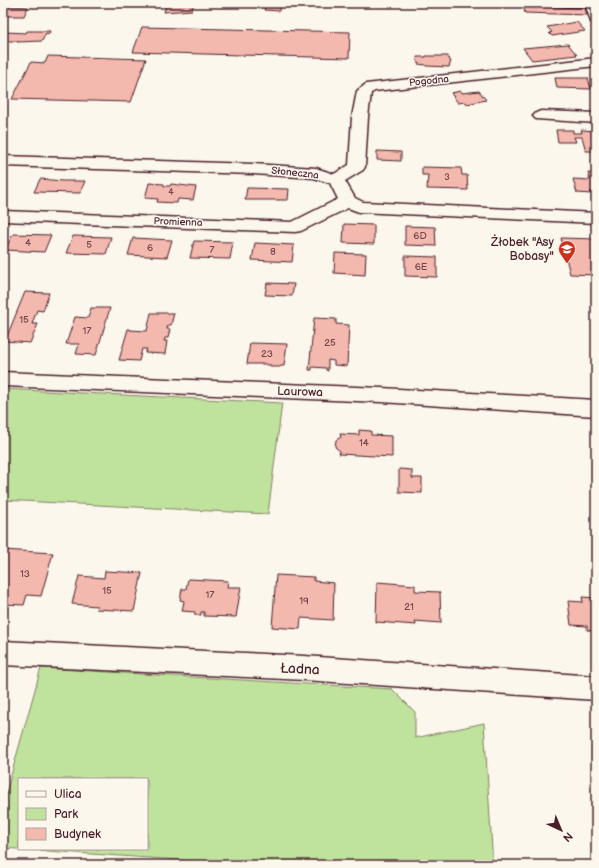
<svg xmlns="http://www.w3.org/2000/svg" width="599" height="868" viewBox="0 0 599 868" font-family="'Balsamiq Sans',sans-serif">
<style>
.green{fill:#bfe29d;stroke:#848064;fill-rule:evenodd}
.building{fill:#f3b8ae;stroke:#4a1f2b}
.lines{fill:none;stroke-linecap:round;stroke-linejoin:round}
.minor-casing{stroke:#4a1f2b;stroke-width:3}
.minor{fill:#fbf7ec;fill-rule:evenodd}
.labels{text-anchor:middle;dominant-baseline:central;stroke-width:3;stroke-linejoin:round;paint-order:stroke}
.far-number-label{font-size:9px;fill:#74454c}
.far-street-label{font-size:10px;fill:#4a1f2b;stroke:#fbf7ec}
.number-label{font-size:10px;fill:#74454c}
.poi-label{font-size:12px;fill:#4a1f2b;stroke:#fbf7ec;text-anchor:end}
.street-label{font-size:12px;fill:#4a1f2b;stroke:#fbf7ec}
.near-street-label{font-size:14px;fill:#4a1f2b;stroke:#fbf7ec}
</style>
<rect width="100%" height="100%" fill="#fbf7ec"/>
<filter id="ink" filterUnits="userSpaceOnUse"><feTurbulence type="fractalNoise" baseFrequency=".025" numOctaves="2"/><feDisplacementMap in="SourceGraphic" scale="8" xChannelSelector="R" yChannelSelector="G"/><feConvolveMatrix kernelMatrix="1 2 1 2 8 2 1 2 1" color-interpolation-filters="sRGB"/></filter>
<g filter="url(#ink)">
<path class="green" d="M3,389l279,14 -14,111 -265,-14z
M41,668l351,21 23,23v26l69,-15 9,142h-241l-249,-17v-44zM19,779h128v70h-128z"/>
<path class="building" d="M167,3h27l-2,7 -28,2z
M211,3h30h-8v2h-23z
M254,3h29v4h-3l-1,4 -15,-1 1,-3h-12z
M328,3h23l-1,3h-14v-2z
M523,3h58l1,4 -59,-2z
M8,6l20,1 -4,9h-21z
M523,6l62,2 2,7 -62,-2z
M577,22l8,9 -33,5 -3,-3 3,-1 -5,-5z
M142,27l208,5 -1,26 -216,-6z
M27,31h23l-1,3 -3,-1 -4,8 -25,1 1,-1h-15l3,-9 20,1z
M568,44l9,11 -45,5 -9,-12z
M48,56l98,3 -15,43 -119,-3 19,-37 14,1z
M426,56h22l1,4 2,1 -2,6 -23,-1v-1l-8,-1 -1,-7h9z
M555,78h33l3,11 -34,-1z
M461,91l1,2 17,-2 7,9 -19,4 -1,-2 -8,1 -7,-10z
M556,130h17v3h9l-1,-3 15,1v20h-10l-4,-14h-8l2,5h-18z
M377,151l24,1v9l-24,-1z
M422,167l39,1 1,7h5l1,15 -41,-1 1,-14h-6z
M588,173l8,1v18h-6l1,2 -14,-1 -4,-14 17,1z
M40,179l23,2h22l-5,12 -46,-1z
M149,183l15,1v2h6l1,-2 25,3 -3,13 -15,-1 -1,4 -20,-1 1,-3 -13,-1z
M247,188l42,1 -1,11h-43z
M344,224l30,1v19l-31,-1z
M405,226l30,1 1,19 -31,-1z
M13,234l38,1 -7,17 -39,-2z
M73,236l38,1 -5,17 -40,-1z
M133,238l39,2 -5,17 -39,-2z
M561,238l35,1v36l-26,-1z
M194,241l39,1 -3,17 -40,-1z
M255,243l39,2 -2,17 -40,-2z
M335,253l31,1 -1,21 -31,-2z
M405,256l32,1v20l-32,-1z
M267,283l27,1 -2,12 -27,-1z
M25,292l24,1 -6,18 -6,-1 -5,14h6l-8,19 -25,-2z
M91,308h19l-14,47 -20,-1 3,-10h-13l9,-27 13,1z
M151,313h23l-3,12h-3l-1,4h3l-2,9h-3l-1,3h3l-2,13 -20,-1 2,-4h-5l-3,12 -20,-1 9,-31h2v1l17,1z
M314,318l22,1v5l13,1 -2,41 -13,-1v-4l-6,-1v11l-2,-1v-2l-14,-1v3h-3z
M250,343l37,1 -3,22h-3l-1,1h-9v-2h-4v-1h-20z
M359,430l12,1v4l21,1v21l-53,-3 1,-3 -5,-4 1,-7 5,-3 -1,-3 19,1z
M399,469l13,1v8h10v15l-23,-1z
M3,550l50,3 -12,43 -14,-1 -3,10 -21,-1z
M105,571l37,2 -8,38 -38,-2 1,-3 -25,-2 7,-28 25,2z
M276,575l38,2v4l20,2 -1,37 -32,-2 -1,11 -28,-2z
M188,579l40,2 -1,6h14l-5,30 -32,-1v-4h-3v3h-6v-3l-13,-1 2,-10 -4,-1 2,-11h4z
M377,582l38,3v6l25,1 1,31 -26,-2 1,4 -40,-3z
M582,597l14,1v33l-9,-1v-4l-16,-1 -3,-24 15,1z"/>
<g class="lines">
<g class="minor-casing">
<path id="minor" d="M585,3h11v20l-5,-1z
M596,58v8l-221,25 -4,2 -3,24 -3,50 -2,3 -18,11 10,17 8,4 233,11v10l-237,-11 -11,-4 -47,23 -6,1 -292,-11v-10l289,11 46,-23 -8,-16 -16,-5 -61,-4 -250,-8v-10l250,8 63,4 18,6 15,-9 3,-48 5,-26 9,-7z
M541,111l55,2v10l-60,-4 -3,-3 3,-3z
M3,372l378,16 215,12v16l-215,-14 -378,-16z
M3,641l301,15 292,20v24l-292,-20 -301,-15z"/>
</g>
<use href="#minor" class="minor"/>
</g>
</g>
<defs>
<g id="school-pin" transform="scale(0.9)"><path d="M0 17L-7.5 6A9.5 9.5 0 1 1 7.5 6Z" fill="#c8321e" stroke="#fbf7ec"/><path d="M0-5L7-2L0 1L-7-2ZM-4 1L0 2.5L4 1V4Q0 6-4 4Z" fill="#fff"/></g>
</defs>
<g fill-rule="evenodd">
<use href="#school-pin" x="567" y="249"/>
</g>
<g class="labels">
<g class="far-number-label">
<text x="447" y="177">3</text>
<text x="171" y="192">4</text>
</g>
<g class="far-street-label">
<text transform="translate(429 81) rotate(-6)">Pogodna</text>
<text transform="translate(295 173) rotate(6)">Słoneczna</text>
<text transform="translate(178 222) rotate(2)">Promienna</text>
</g>
<g class="number-label">
<text x="420" y="236">6D</text>
<text x="28" y="243">4</text>
<text x="89" y="245">5</text>
<text x="150" y="248">6</text>
<text x="212" y="250">7</text>
<text x="273" y="252">8</text>
<text x="421" y="267">6E</text>
<text x="24" y="320">15</text>
<text x="87" y="331">17</text>
<text x="330" y="343">25</text>
<text x="267" y="354">23</text>
<text x="364" y="443">14</text>
<text x="25" y="574">13</text>
<text x="107" y="591">15</text>
<text x="210" y="595">17</text>
<text x="304" y="601">19</text>
<text x="409" y="607">21</text>
</g>
<g class="poi-label">
<text x="554" y="242">Żłobek "Asy<tspan x="554" dy="14">Bobasy"</tspan></text>
</g>
<g class="street-label">
<text transform="translate(300 392) rotate(2)">Laurowa</text>
</g>
<g class="near-street-label">
<text transform="translate(300 669) rotate(3)">Ładna</text>
</g>
</g>
<rect width="599" height="868" fill="none" stroke="#fbf7ec" stroke-width="16"/>
<rect x="8" y="8" width="583" height="852" fill="none" stroke="#4a1f2b" stroke-width="1.5" filter="url(#ink)"/>
<rect x="18" y="778" width="130" height="72" fill="#fbf7ec" stroke="#b4a19f"/>
<rect x="26" y="791" width="20" height="6" fill="#fbf7ec" stroke="#b4a19f"/>
<text x="54" y="798" font-size="12" fill="#4a1f2b">Ulica</text>
<rect x="26" y="808" width="20" height="12" fill="#bfe29d" stroke="#b4a19f"/>
<text x="54" y="818" font-size="12" fill="#4a1f2b">Park</text>
<rect x="26" y="828" width="20" height="12" fill="#f3b8ae" stroke="#b4a19f"/>
<text x="54" y="838" font-size="12" fill="#4a1f2b">Budynek</text>
<g transform="translate(561 830) rotate(136)" stroke="#fbf7ec" stroke-width="3" paint-order="stroke">
<path d="M0-3L7 15L0 10L-7 15Z" fill="#4a1f2b"/>
<text y="-6" font-size="11" font-weight="bold" text-anchor="middle" fill="#4a1f2b">N</text>
</g>
</svg>
